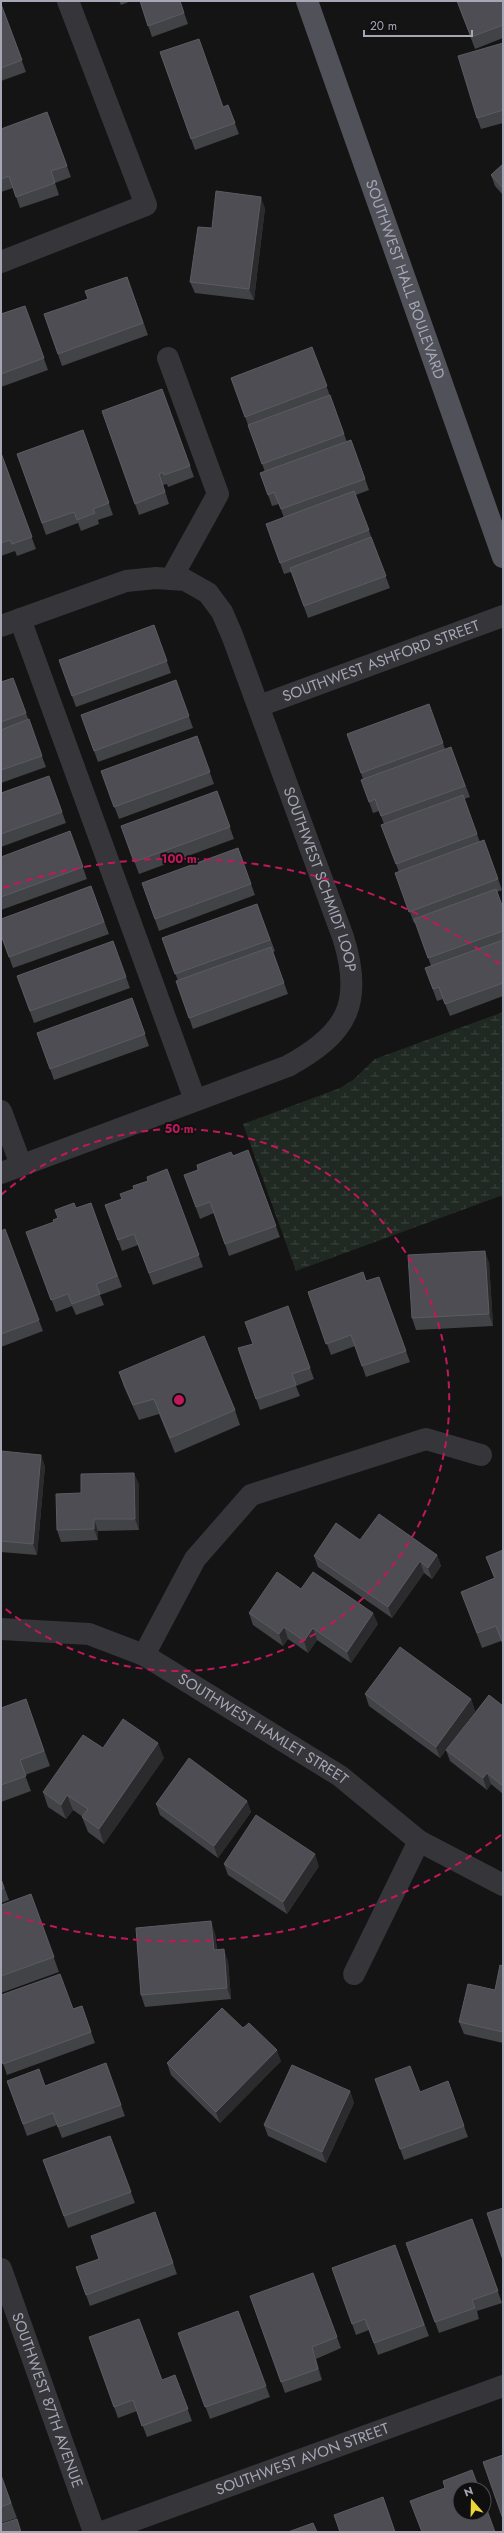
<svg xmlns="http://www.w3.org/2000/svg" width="504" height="2533" viewBox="0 0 504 2533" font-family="Jost,sans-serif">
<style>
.wetland{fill:url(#wetland-marsh)}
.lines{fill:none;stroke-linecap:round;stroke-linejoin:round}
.minor{stroke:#35353a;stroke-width:22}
.major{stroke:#515159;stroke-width:22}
.wall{fill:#424347}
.shaded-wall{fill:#2b2b2e}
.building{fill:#4d4d53;stroke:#5b5b62}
.ring{fill:none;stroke:#c2185b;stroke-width:2;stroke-dasharray:7 5}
.labels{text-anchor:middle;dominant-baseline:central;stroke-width:3.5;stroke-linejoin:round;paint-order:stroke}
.street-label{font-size:15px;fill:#a6a7b5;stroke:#0f0f10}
.centre{fill:#c2185b;stroke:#0f0f10;stroke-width:2}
.ring-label{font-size:12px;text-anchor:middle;font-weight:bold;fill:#c2185b;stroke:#0f0f10;stroke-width:3.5;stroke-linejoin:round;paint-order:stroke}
</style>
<defs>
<pattern id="wetland-marsh" width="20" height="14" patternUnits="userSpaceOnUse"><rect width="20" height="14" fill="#202822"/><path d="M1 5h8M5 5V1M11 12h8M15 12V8" fill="none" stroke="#3d4440"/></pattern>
</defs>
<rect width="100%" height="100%" fill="#141415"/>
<path class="wetland" d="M503,1012v183l-207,76 -53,-147 97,-36 13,-8 22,-21z"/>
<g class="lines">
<g class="minor">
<path d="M1,262l145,-57 -78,-204"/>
<path d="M168,358l50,136 -47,85"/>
<path d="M20,619l175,481"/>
<path id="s1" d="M1,626l125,-45 30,-3 29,2 23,13 14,19 10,23 111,302c21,66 4,97 -55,129l-287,107"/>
<path id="s2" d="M259,706l244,-90"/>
<path d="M1,1111l20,54"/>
<path id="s3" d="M1,1629l88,5 55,21 196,121 79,65 84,44"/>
<path d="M144,1655l51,-96 56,-64 175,-56 55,16"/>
<path d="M354,1974l65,-133"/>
<path id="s4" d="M1,2269l93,263"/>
<path id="s5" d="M102,2532l401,-146"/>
</g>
<path class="major" id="s6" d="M307,1l196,556"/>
</g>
<path class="wall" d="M119,1h12l-10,4z
M140,1h40l8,23 -36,13z
M457,1h46v37l-28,11z
M1,4l25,68 -25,9z
M503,43v80l-22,6 -4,-11z
M160,52l63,55 5,-2 11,29 -44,16z
M47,112l24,65 -16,6 4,12 -39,13 -7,-20 -12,4v-63z
M503,164v31l-8,-9 -4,-11z
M265,208l-11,92 -59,-7 -5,-11 22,-54z
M127,277l21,58 -86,31 -18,-52 44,-15z
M25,306l23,64 -47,17v-73z
M312,347l35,95 4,-2 18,50 -13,5 34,93 -82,30 -17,-46 -7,2 -18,-50 18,-6 -5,-14 -7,2 -12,-33 5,-1 -34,-94z
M162,389l32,88 -26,10 -1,-3 -4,1 6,19 -30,11 -37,-104z
M83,430l30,85 -15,5 1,4 -18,7 -3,-8 -32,12 -29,-81z
M1,453l35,96 -19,7 -2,-5 -14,5z
M154,625l17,48 -95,34 -17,-47z
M13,678l33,89 -45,16v-101z
M176,680l17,48 -95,34 -17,-47z
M429,704l16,45 6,-2 19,50 -6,2 16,43 4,-2 18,50 -5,2 6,16v88l-53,20 -7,-17 -6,2 -12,-33 6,-2 -15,-44 -2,1 -19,-50 4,-1 -18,-47 3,-1 -5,-13 -6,2 -12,-33 2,-1 -16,-45z
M197,736l17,48 -95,35 -18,-48z
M49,776l17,47 -65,24v-54z
M217,791l17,48 -95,35 -18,-48z
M70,831l17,48 -86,31v-53z
M238,848l17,47 -96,36 -17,-48z
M91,886l18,48 -96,34 -12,-33z
M257,904l18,47 -2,1 15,42 -95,35 -17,-48h2l-16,-43z
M113,941l17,47 -96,35 -17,-47z
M132,998l17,48 -95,34 -17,-47z
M248,1150l32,87 -51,19 -15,-43 -14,6 -16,-44z
M167,1169l36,98 -50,18 -15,-40 -16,6 -17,-46 17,-6 12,-10z
M91,1203l31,84 -22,8 4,10 -28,10 -4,-9 -16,6 -30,-80 28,-10 4,-4 18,-10z
M5,1229l38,102 -42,16v-116z
M489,1262l4,64 -77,4 -4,-12z
M379,1277l31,85 -44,15 -11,-31 -24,9 -23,-63 58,-11z
M288,1306l26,73 -18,7 4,10 -40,14 -22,-62 15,-4z
M119,1372l116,38 5,15 -65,28 -16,-39 -20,6 -15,-33z
M1,1451l44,15 -8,89 -36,-3z
M139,1484v46l-41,1v9l-37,2 -4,-12 24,-37z
M360,1540l77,15 4,11 -9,13 -8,-6 -32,45 -74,-51 -4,-11z
M503,1550l-2,91 -19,7 -21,-56 33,-14 -8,-21z
M301,1589l77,35 -27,39 -34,-23 -9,13 -20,-14 -5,7 -30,-21 -4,-12z
M365,1694l106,5 4,12 -35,47 -71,-52z
M26,1699l24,67 -25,9 6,16 -30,11v-94z
M503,1706v88l-12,-10 -4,6 -37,-29 -4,-11z
M103,1748l61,10 -60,86 -16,-12 -6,-15h1l-10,-7 -7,9 -18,-12 -5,-15z
M247,1801l4,11 -33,46 -58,-43 -4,-11z
M224,1864l95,2 -32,48 -59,-39z
M1,1878l8,22 -8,3z
M31,1894l28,78 -58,21v-88z
M215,1933l2,17 11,11 3,38 -86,8 -4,-12z
M503,1966v77l-39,-9 -5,-12 36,-32z
M82,2006l13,37 -88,32 -6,-17 72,-49z
M243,2028l38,33 -61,62 -49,-48 -4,-12z
M106,2063l19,53 -63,22 -5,-13 -30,11 -20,-55 38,5z
M375,2079l45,13 28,-11 20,56 -64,23z
M350,2091l4,12 -28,60 -58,-27 -4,-11z
M110,2136l25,67 -67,25 -25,-68z
M155,2212l22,62 -87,32 -14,-39 23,-8z
M472,2219l30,84 -25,8 2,8 -40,14 -33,-90z
M395,2245l34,91 -51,19 -9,-25 -13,5 -24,-67z
M313,2273l28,75 -25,11 6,21 -37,13 -35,-97z
M238,2311l32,86 -60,22 -32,-86z
M89,2337l73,43 13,-5 17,46 -45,16 -10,-26 -19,7z
M1,2475l16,43 -16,5z"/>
<path class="shaded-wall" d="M261,197l4,11 -11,92 -5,-11z
M485,1251l4,11 4,64 -4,-12z
M41,1455l4,11 -8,89 -4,-11z
M134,1473l5,11v46l-4,-11z
M94,1519l4,12v9l-4,-11z
M437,1555l4,11 -9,13 -4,-11z
M420,1561l4,12 -32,45 -4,-11z
M373,1613l5,11 -27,39 -4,-11z
M284,1627l4,12 -5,7 -4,-12z
M313,1628l4,12 -9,13 -4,-12z
M471,1699l4,12 -35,47 -4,-11z
M158,1743l6,15 -60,86 -5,-15z
M487,1773l4,11 -4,6 -4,-12z
M67,1795l6,15 -7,9 -5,-14z
M247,1801l4,11 -33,46 -4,-12z
M315,1854l4,12 -32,48 -4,-12z
M211,1921l4,12 3,29 -4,-12z
M224,1949l4,12 3,38 -4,-11z
M277,2050l4,11 -61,62 -4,-11z
M350,2091l4,12 -28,60 -4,-11z
M312,2347l4,12 6,21 -4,-11z"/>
<path class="building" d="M140,1h40l4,12 -36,13z
M457,1h46v24l-32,12z
M1,4l21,56 -21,8z
M199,39l24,68 5,-2 7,18 -44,16 -31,-87z
M503,43v67l-26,8 -19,-62z
M47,112l20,54 -16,5 4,12 -39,14 -7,-21 -8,3v-50z
M503,164v24l-12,-13z
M216,191l45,6 -12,92 -59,-7 8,-55 14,1z
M127,277l16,46 -85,31 -14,-40 44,-15 -3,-8z
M25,306l19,52 -43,16v-60z
M312,347l15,39 -82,31 -14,-39z
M162,389l28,77 -26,9 -1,-3 -4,2 6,18 -30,12 -33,-93z
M330,395l14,39 -82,30 -14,-39z
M83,430l26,73 -16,6 2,4 -18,7 -3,-8 -32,11 -25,-69z
M351,440l14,39 -84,30 -7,-17 -6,3 -8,-22z
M1,453l31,84 -20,7 -2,-4 -9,3z
M354,491l15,39 -89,33 -14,-39z
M371,537l15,39 -82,30 -14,-38z
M154,625l13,36 -95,35 -13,-36z
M13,678l13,35 -25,9v-40z
M176,680l13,36 -95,35 -13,-36z
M429,704l14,39 -82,30 -14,-39z
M29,719l13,37 -41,14v-40z
M197,736l13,36 -96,35 -13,-36z
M451,747l14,39 -84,30 -6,-17 -6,3 -8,-22z
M49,776l13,36 -61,22v-41z
M217,791l13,36 -96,35 -13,-36z
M463,795l14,39 -81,30 -15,-39z
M70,831l13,36 -82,30v-40z
M484,840l14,39 -89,33 -14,-39z
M238,848l13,36 -96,35 -13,-36z
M91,886l13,36 -95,35 -8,-22v-16z
M496,889l7,19v23l-75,27 -14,-39z
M257,904l13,36 -95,34 -13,-36z
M503,940v43l-58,21 -6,-17 -6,2 -8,-21z
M113,941l13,36 -96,34 -13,-35z
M271,947l13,36 -95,35 -13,-37z
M132,998l13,36 -95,35 -13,-36z
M248,1150l28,76 -51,18 -15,-42 -14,5 -12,-32 14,-5 -1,-5 34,-13 2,4z
M167,1169l32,86 -50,18 -15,-39 -16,6 -13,-35 17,-6 -2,-5 14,-5 -1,-3 15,-5 -1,-4z
M74,1203l2,5 15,-5 26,73 -21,8 4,10 -28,10 -4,-10 -17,6 -25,-68 28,-10 -1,-2 5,-2 -3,-8z
M5,1229l34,91 -38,14v-103z
M485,1251l4,63 -77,4 -4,-63z
M363,1272l3,9 13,-4 27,74 -44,15 -11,-31 -25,9 -18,-52z
M288,1306l22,62 -18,6 4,11 -40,14 -18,-51 15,-4 -8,-22z
M204,1336l31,74 -65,28 -16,-39 -21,6 -14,-33z
M1,1451l40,4 -8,89 -32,-3z
M134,1473l1,46h-41v10l-37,1 -1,-36 25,-1v-19z
M379,1514l58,41 -9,13 -8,-7 -32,46 -74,-51 22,-33 24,17z
M503,1550v94l-7,-18 -19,7 -16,-41 34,-14 -9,-21z
M277,1572l24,17 12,-17 60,41 -26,39 -34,-24 -9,13 -20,-14 -5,7 -30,-21z
M400,1647l71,52 -35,48 -71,-53z
M489,1695l14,11v80l-16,-13 -4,5 -37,-28z
M26,1699l18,52 -24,9 6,16 -25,9v-77z
M123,1719l35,24 -59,86 -17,-12 6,-8 -21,-14 -6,10 -18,-13 40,-57 20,13z
M189,1758l58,43 -33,45 -58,-42z
M256,1815l59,39 -32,48 -59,-38z
M1,1879l3,9 -3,2z
M31,1894l23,63 -53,19v-71z
M211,1921l3,29 10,-1 3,39 -86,7 -5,-67z
M500,1965l3,1v66l-44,-10 9,-38 27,6z
M60,1974l13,35 9,-3 9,26 -88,32 -2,-6v-63z
M222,2008l21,20 6,-5 28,27 -61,62 -49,-49z
M106,2063l15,42 -63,22 -5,-14 -30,11 -16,-43 32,-12 6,17z
M292,2065l58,26 -28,61 -58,-27z
M410,2066l10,26 28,-11 16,45 -64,23 -25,-70z
M110,2136l21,56 -67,24 -21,-56z
M503,2208v52l-16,-47z
M155,2212l18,51 -87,32 -10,-28 23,-8 -8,-23z
M472,2219l26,72 -26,9 3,8 -40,14 -29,-79z
M395,2245l29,80 -50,18 -9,-24 -13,5 -20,-56z
M313,2273l24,64 -25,10 6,22 -37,13 -31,-86z
M238,2311l28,75 -61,21 -27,-74z
M139,2319l23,61 13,-5 13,34 -46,17 -9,-26 -19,7 -25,-70z
M503,2455v64l-20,-57z
M472,2470l7,19h-19v24h24v-11l11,30h-73l-12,-31 35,-13 -2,-7z
M1,2475l10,28 -10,4z
M383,2497l12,35h-55l-6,-17z
M17,2519l4,13h-20v-8z
M313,2523l4,9h-29z"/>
<g class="ring">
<path d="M1 1195A271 271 0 1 1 1 1605"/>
<path d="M501 1835A541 541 0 0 1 3 1912M3 888A541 541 0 0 1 501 965"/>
</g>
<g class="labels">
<g class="street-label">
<text stroke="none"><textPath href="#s6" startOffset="295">SOUTHWEST HALL BOULEVARD</textPath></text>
<text stroke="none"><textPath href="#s2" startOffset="130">SOUTHWEST ASHFORD STREET</textPath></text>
<text stroke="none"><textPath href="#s1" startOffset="527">SOUTHWEST SCHMIDT LOOP</textPath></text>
<text stroke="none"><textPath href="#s3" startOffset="287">SOUTHWEST HAMLET STREET</textPath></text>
<text stroke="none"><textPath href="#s4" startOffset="139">SOUTHWEST 87TH AVENUE</textPath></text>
<text stroke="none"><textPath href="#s5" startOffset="213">SOUTHWEST AVON STREET</textPath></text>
</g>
</g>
<circle cx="179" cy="1400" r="6" class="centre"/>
<g class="ring-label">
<text x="179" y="863">100 m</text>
<text x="179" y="1133">50 m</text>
</g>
<rect width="504" height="2533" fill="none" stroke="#a6a7b5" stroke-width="4"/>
<g transform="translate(472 2501) rotate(340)"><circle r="19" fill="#0f0f10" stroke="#4b4c52"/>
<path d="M0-3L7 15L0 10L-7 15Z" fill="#ecd536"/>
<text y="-6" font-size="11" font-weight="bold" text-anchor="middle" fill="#a6a7b5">N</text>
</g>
<path d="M364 30v6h108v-6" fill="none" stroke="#a6a7b5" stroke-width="2"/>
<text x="370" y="30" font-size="12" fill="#a6a7b5" stroke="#0f0f10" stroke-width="3" paint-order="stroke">20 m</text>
</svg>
